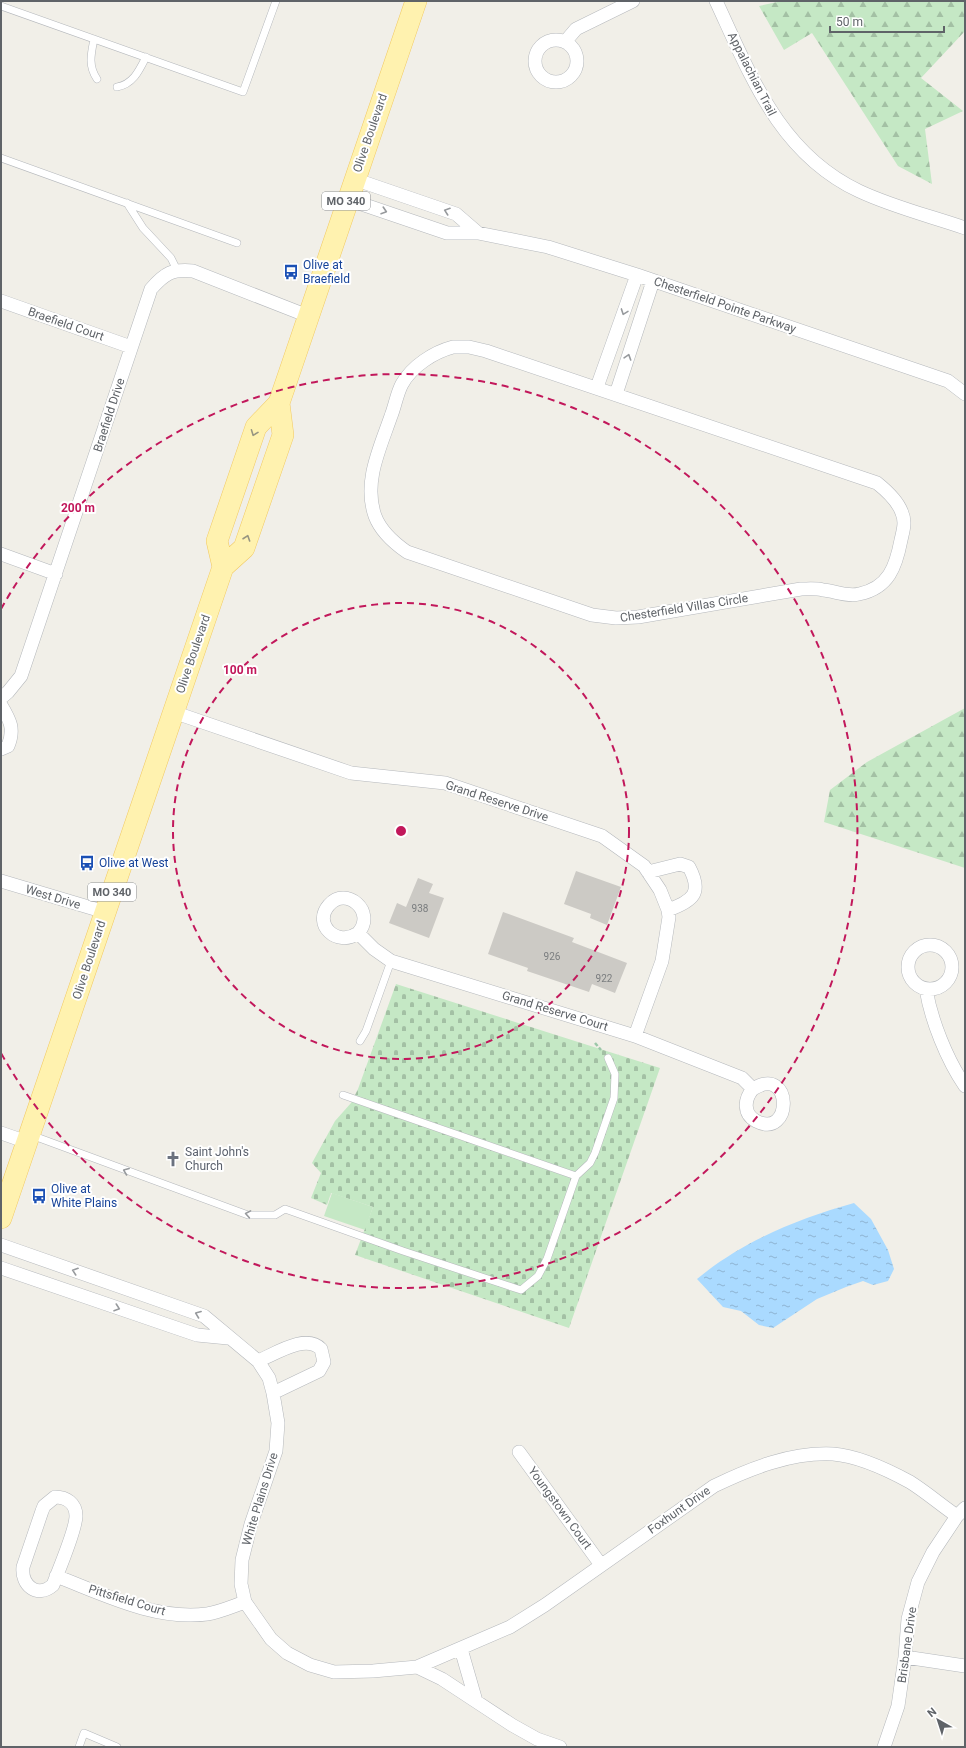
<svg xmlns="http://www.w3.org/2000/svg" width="966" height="1748" viewBox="0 0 966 1748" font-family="Roboto,sans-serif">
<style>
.forest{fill:url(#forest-firs)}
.cemetery{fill:url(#cemetery-stones)}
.park{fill:#c5e8c5}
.water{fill:url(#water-ripples)}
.building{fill:#cccac5}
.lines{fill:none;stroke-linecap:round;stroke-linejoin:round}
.service-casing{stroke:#b5b8bc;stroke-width:8}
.minor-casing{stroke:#b5b8bc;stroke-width:14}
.primary-casing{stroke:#f2c960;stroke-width:22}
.path{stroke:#9cc7a9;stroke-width:2.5;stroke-dasharray:4 2;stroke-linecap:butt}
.service{stroke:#fff;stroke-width:7}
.minor{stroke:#fff;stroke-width:13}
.primary{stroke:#fff2af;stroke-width:21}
.oneway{stroke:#979a9d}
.oneway2{stroke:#979581}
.ring{fill:none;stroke:#c2185b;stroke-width:2;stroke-dasharray:7 5}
.labels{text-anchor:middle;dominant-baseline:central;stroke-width:4;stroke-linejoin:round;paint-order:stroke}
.number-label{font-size:10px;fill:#7a7d7f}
.shield{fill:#fff;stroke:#8f9295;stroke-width:1}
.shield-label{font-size:11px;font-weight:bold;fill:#5f6368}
.street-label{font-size:12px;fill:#5f6368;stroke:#fff}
.transit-label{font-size:12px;fill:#164399;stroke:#fff;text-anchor:start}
.worship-label{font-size:12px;fill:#5b616d;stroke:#fff;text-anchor:start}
.centre{fill:#c2185b;stroke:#fff;stroke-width:2}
.ring-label{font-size:12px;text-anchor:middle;font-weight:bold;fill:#c2185b;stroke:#fff;stroke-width:4;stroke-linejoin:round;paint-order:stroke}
</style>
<defs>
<pattern id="forest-firs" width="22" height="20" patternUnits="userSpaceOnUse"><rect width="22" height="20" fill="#c5e8c5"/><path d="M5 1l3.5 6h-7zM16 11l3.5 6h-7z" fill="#a3c0a4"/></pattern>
<pattern id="cemetery-stones" width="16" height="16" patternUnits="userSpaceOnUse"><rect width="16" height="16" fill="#c5e8c5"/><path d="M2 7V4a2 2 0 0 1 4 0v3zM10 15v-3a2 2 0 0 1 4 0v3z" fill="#a3c0a4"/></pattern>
<pattern id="water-ripples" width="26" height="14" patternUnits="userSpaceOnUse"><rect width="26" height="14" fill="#aadaff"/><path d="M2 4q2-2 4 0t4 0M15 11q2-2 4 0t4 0" fill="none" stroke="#8eb4d2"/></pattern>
</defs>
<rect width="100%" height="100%" fill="#f1efe8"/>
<path class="forest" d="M782,1h183v30l-44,47 42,33 -38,18 7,55 -34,-18 -86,-133 -28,17 -25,-44z
M965,708v160l-141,-46 6,-32 37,-28z"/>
<path class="cemetery" d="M396,984l264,84 -91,260 -214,-73 18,-48 -42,-14 -4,12 -16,-7 10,-25 -9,-10 23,-42 16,-18 7,-14z"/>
<path class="park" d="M332,1193l41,14 -8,23 -41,-14z"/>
<path class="water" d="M854,1203l17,16 17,31 6,19 -6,12 -15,4 -10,-4 -17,6 -29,12 -44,29 -14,-3 -18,-14 -18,-4 -26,-28c46,-38 100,-60 157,-76z"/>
<path class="building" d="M576,871l45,16 -14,38 -17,-7 1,-4 -27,-10z
M418,878l15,6 -4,9 15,5 -15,40 -40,-15 8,-20 9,4z
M503,912l71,26 -2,4 55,21 -12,30 -23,-9 -3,8 -62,-21 1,-3 -40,-14z"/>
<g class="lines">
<g class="service-casing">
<path id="service" d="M1,6l242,86 33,-91
M94,39c-3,15 -6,27 3,40
M117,87c16,-3 22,-16 29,-30
M1,158l236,85
M127,203l16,25 28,30 6,12
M360,1041l6,-10 25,-70
M343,1095l233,81
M31,1135l217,80h27l10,-6 118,42 118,39 17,-14 9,-17 29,-83 14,-13 5,-10 19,-55 1,-24 -7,-16
M79,1747l5,-14 33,14"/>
</g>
<g class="minor-casing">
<path id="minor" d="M716,1c35,75 63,152 143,190 34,16 71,25 106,37
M535 61a21 21 0 1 1 42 0a21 21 0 1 1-42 0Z
M565,42l11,-13 57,-28
M354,179l102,35 22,19
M347,199l100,34h31l70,14 89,28 311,106 17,13
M1,301l130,46
M453,347h16l17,4 391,132c10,8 21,18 25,30 4,9 1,18 -1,27 -5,26 -12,48 -42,54 -12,3 -24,-3 -36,-4 -7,-2 -15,-1 -22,-1l-163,28 -22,1 -24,-3 -185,-63c-13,-9 -26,-20 -32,-36 -12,-34 5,-68 16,-100 4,-10 6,-23 11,-32 10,-18 32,-32 51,-37z
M597,387l40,-112
M616,394l37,-113
M1,554l55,20
M1,698l7,-6 13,-16 130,-387c14,-16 21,-20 42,-18l115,45
M1,705c9,15 14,24 7,41l-7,3
M173,712l178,61 94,10 157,53 42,30 16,24 8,20 1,7 -7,44 -27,75
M648,872l32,-8 9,3c14,26 4,34 -21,43
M1,881l104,31
M358,933c-21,15 -46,-9 -29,-28 17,-20 48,7 29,28l16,16 17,12 244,75 107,42 11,11c40,-25 40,51 3,32 -13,-7 -12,-22 -3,-32
M908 967a22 22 0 1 1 44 0a22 22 0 1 1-44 0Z
M926,989c5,31 21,71 39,97
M1,1133l26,9
M1,1245l203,71 54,45 11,17 4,15 5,30 -2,28 -25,73 -9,36 -1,24 4,18 26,37 16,14 23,12 24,7 39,-1 44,-4 25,12 70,46 25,14 23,8
M1,1268l196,67 31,3
M258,1361c17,-7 48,-28 63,-12l3,13 -5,9 -46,22
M519,1452l82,113
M55,1497c11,0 21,6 21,19 0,14 -17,53 -23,69 -16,14 -32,0 -30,-18l19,-56 2,-5z
M56,1576c47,18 100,45 151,38 13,-2 26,-8 38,-12
M461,1649l15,52
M905,1657l60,9
M417,1667l93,-40 35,-22 169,-119c37,-18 78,-34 119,-32 26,2 55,16 77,28 16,10 31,23 47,34
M884,1747l14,-41 7,-49 3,-38 10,-37 15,-30 24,-36 8,-8"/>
</g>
<g class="primary-casing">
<path id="primary" d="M223,567l-6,-26 39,-114 23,-24 137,-402
M1,1218l222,-651 21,-19 39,-113 -4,-32"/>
</g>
<path class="path" d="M595,1043l6,7"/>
<use href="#service" class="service"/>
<use href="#minor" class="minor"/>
<use href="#primary" class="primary"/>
</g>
<defs><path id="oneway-chevron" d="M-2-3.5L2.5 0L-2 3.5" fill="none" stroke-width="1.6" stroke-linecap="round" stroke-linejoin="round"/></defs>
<g class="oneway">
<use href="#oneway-chevron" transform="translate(384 211) rotate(18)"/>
<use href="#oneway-chevron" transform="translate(447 211) rotate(-161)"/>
<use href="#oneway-chevron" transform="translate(624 312) rotate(110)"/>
<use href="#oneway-chevron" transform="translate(628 357) rotate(-72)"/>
<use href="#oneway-chevron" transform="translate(126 1171) rotate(-159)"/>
<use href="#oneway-chevron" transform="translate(248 1214) rotate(-170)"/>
<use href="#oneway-chevron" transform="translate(75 1271) rotate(-161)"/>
<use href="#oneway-chevron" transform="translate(117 1308) rotate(19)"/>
<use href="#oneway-chevron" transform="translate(198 1314) rotate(-159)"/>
</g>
<g class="oneway2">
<use href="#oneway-chevron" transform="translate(254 433) rotate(111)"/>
<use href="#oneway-chevron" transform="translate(247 538) rotate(-71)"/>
</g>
<g class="ring">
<circle cx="401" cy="831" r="228"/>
<path d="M1 609A457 457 0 1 1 1 1053"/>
</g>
<defs>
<g id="bus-bare" transform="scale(1.2)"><path d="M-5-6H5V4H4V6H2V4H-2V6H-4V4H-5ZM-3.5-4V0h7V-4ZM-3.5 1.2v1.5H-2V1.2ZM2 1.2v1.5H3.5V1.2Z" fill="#1a4fb4" stroke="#fff" stroke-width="2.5" paint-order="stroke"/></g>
<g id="church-bare" transform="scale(1.2)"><path d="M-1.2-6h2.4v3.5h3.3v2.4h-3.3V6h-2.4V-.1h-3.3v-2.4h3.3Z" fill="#6b7280" stroke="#fff" stroke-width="2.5" paint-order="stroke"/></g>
</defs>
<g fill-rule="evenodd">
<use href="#bus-bare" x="291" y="272"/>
<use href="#bus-bare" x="87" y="863"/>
<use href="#church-bare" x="173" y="1159"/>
<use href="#bus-bare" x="39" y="1196"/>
</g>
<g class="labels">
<g class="number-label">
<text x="420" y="908">938</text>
<text x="552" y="956">926</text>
<text x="604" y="978">922</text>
</g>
<g class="shield">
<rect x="322" y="192" width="48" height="18" rx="3"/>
<rect x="88" y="883" width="48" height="18" rx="3"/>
</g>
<g class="shield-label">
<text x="346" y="201">MO 340</text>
<text x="112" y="892">MO 340</text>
</g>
<g class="street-label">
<text transform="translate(752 74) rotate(63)">Appalachian Trail</text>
<text transform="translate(370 133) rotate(-71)">Olive Boulevard</text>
<text transform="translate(725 305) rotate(19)">Chesterfield Pointe Parkway</text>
<text transform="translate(66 324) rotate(19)">Braefield Court</text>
<text transform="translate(109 415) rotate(-72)">Braefield Drive</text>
<text transform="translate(684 608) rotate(-9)">Chesterfield Villas Circle</text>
<text transform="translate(193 654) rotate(-71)">Olive Boulevard</text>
<text transform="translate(497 801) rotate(18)">Grand Reserve Drive</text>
<text transform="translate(53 897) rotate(17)">West Drive</text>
<text transform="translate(89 960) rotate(-72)">Olive Boulevard</text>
<text transform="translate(555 1011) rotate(17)">Grand Reserve Court</text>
<text transform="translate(260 1499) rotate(-73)">White Plains Drive</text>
<text transform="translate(560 1508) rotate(54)">Youngstown Court</text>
<text transform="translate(679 1510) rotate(-35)">Foxhunt Drive</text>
<text transform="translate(127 1600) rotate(17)">Pittsfield Court</text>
<text transform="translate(907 1645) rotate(-82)">Brisbane Drive</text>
</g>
<g class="transit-label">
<text x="303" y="265">Olive at<tspan x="303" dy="14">Braefield</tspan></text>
<text x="99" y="863">Olive at West</text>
<text x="51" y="1189">Olive at<tspan x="51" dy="14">White Plains</tspan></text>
</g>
<g class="worship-label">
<text x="185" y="1152">Saint John's<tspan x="185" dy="14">Church</tspan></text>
</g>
</g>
<circle cx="401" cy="831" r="6" class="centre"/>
<g class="ring-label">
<text x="78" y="512">200 m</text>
<text x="240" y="674">100 m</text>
</g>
<rect width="966" height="1748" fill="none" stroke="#5f6368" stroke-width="4"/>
<g transform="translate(938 1720) rotate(321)" stroke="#ffffff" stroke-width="3" paint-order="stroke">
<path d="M0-3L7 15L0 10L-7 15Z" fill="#5f6368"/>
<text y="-6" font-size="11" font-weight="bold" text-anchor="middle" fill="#5f6368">N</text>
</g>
<path d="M830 26v6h114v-6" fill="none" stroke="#5f6368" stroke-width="2"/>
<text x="836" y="26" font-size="12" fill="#5f6368" stroke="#ffffff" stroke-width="3" paint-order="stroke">50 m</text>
</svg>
